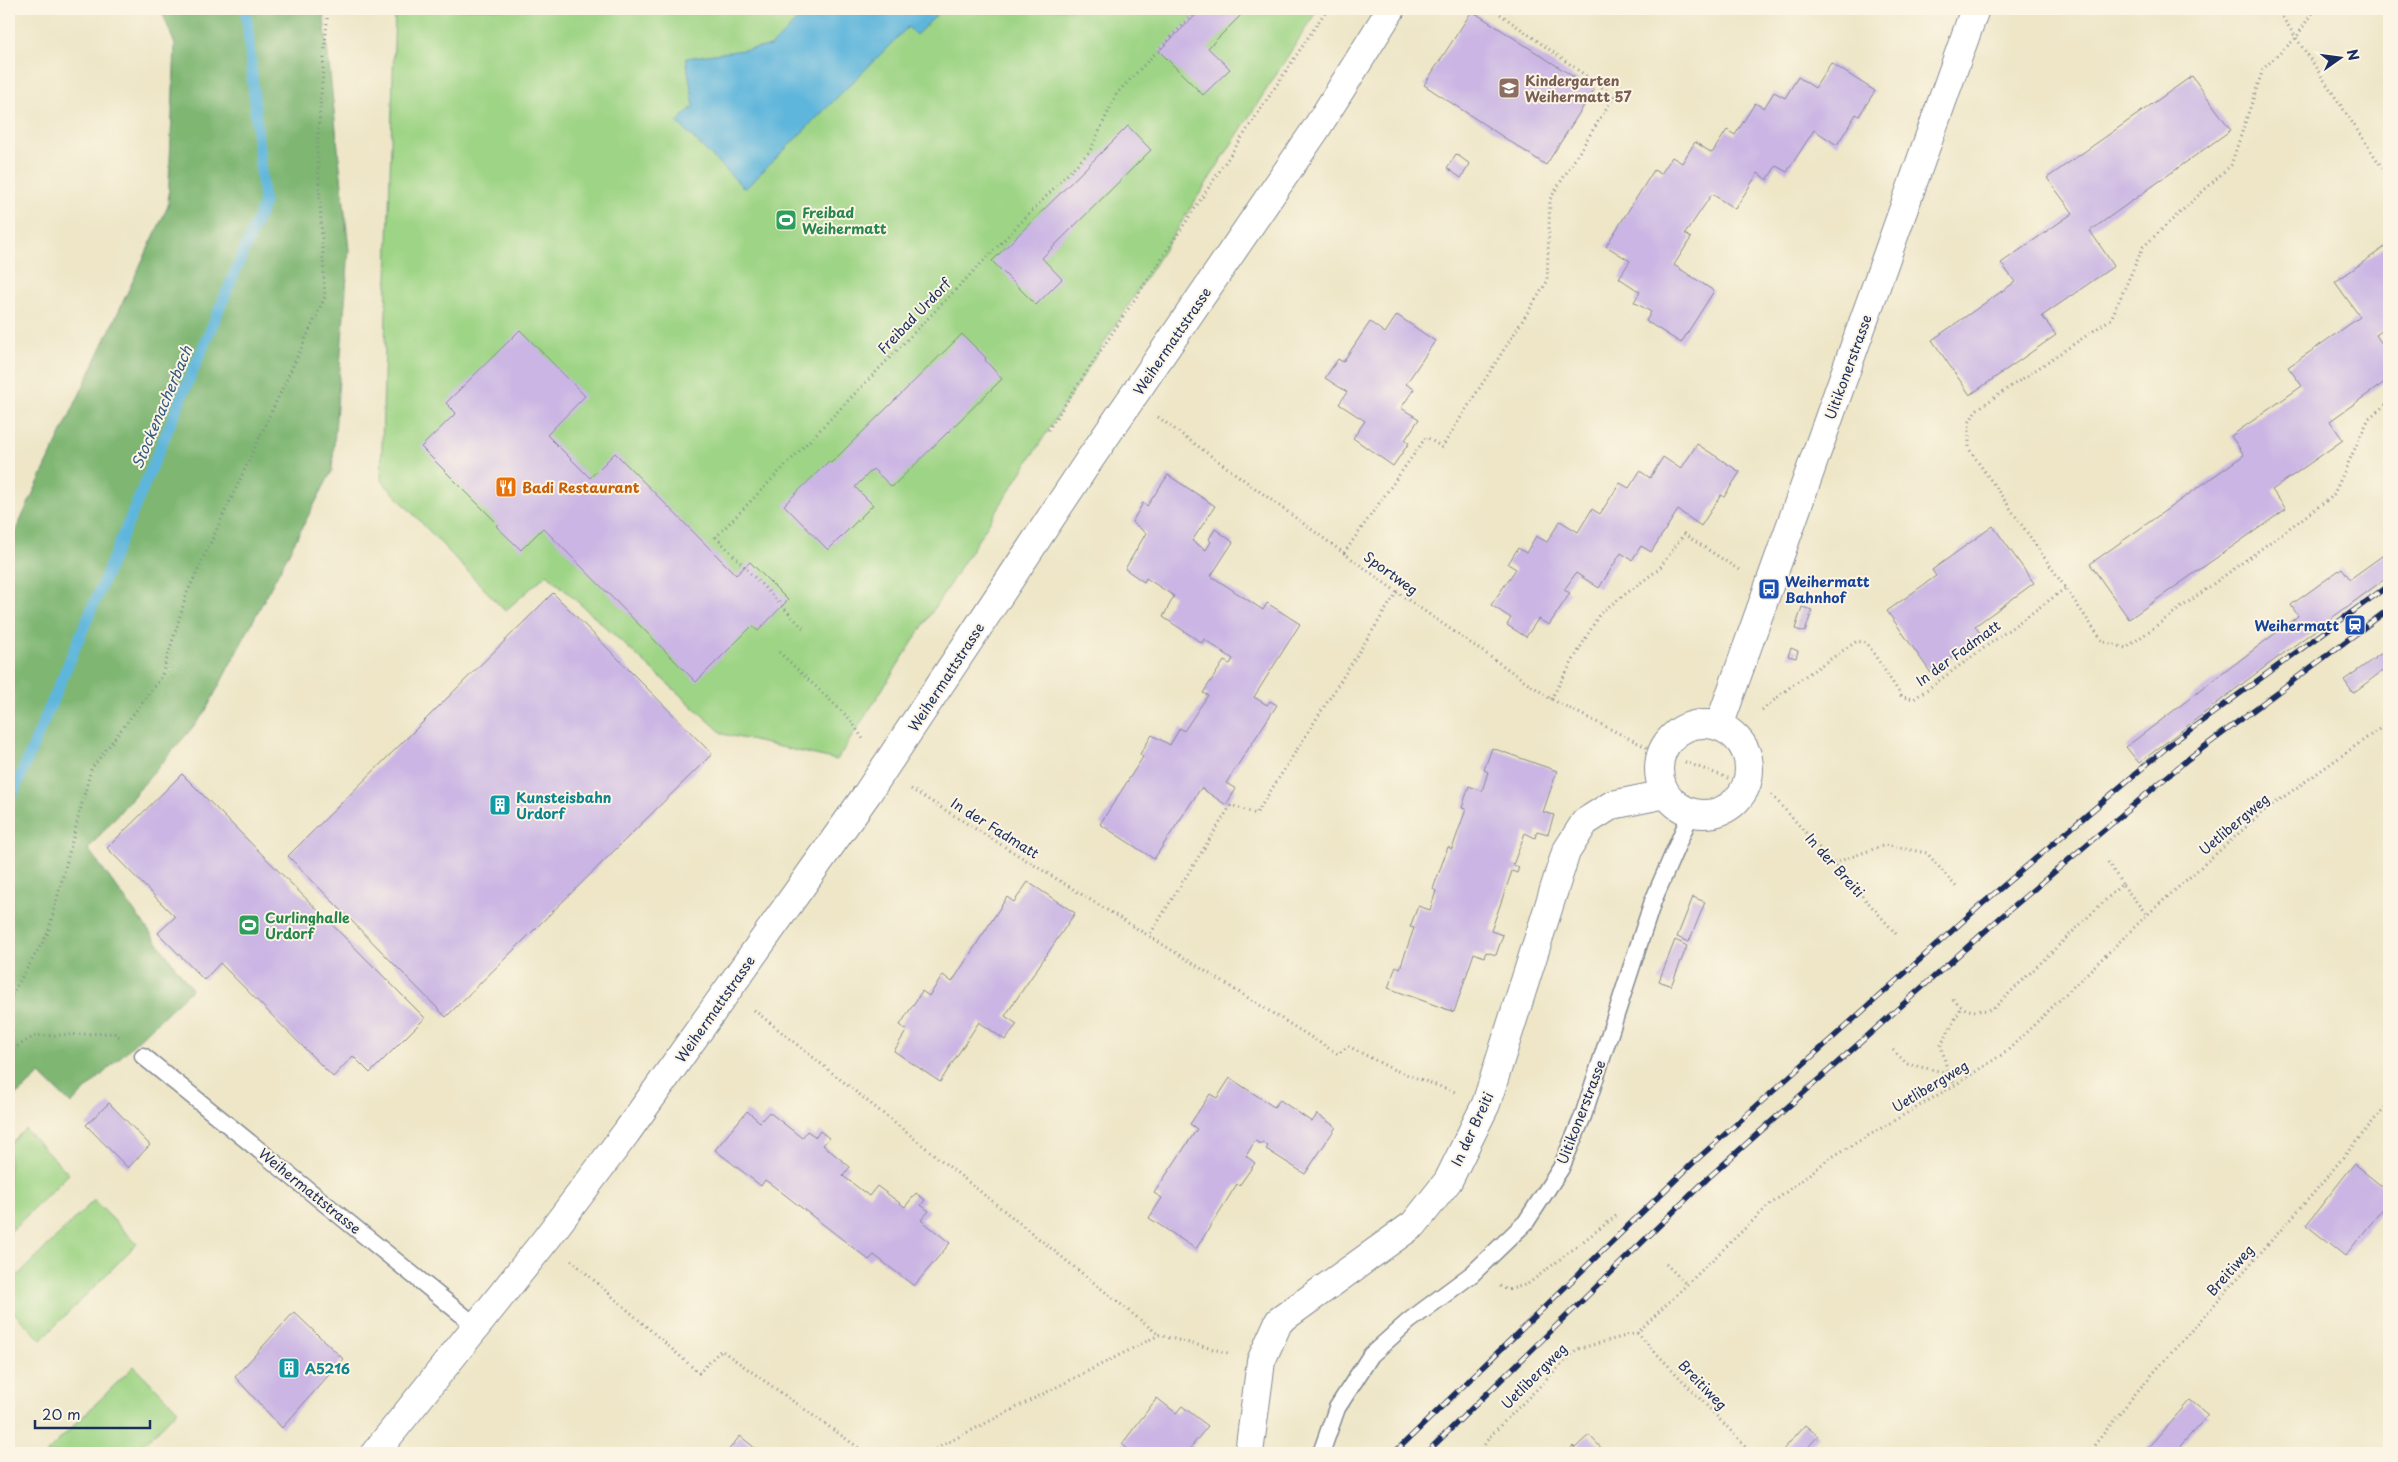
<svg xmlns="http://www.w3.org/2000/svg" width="2398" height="1462" viewBox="0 0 2398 1462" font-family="'Playpen Sans',sans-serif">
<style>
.green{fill:#9ed485;stroke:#5c8272}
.forest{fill:#7eb672;stroke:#4c7268}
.water{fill:#5fb6dc;stroke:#3d729d}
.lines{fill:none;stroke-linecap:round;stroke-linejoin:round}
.stream{stroke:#5fb6dc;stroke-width:11}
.building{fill:#cab5e4}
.lane-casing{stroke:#848a92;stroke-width:19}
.street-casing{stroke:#848a92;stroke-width:30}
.path{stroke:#848a92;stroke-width:3;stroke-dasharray:1 4;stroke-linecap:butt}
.lane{stroke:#fff;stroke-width:16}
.street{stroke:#fff;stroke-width:28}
.rail-casing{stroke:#1b2f5e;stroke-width:5.5}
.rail{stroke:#fcf5e5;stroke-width:4;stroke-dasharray:11;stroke-linecap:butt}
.labels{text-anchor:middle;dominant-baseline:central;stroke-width:4;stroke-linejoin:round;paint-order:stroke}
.education-label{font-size:14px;font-weight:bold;fill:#785e54;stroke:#fcf5e5;text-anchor:start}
.leisure-label{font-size:14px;font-weight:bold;fill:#27864d;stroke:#fcf5e5;text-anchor:start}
.street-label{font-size:14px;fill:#1b2f5e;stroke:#fcf5e5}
.food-label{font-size:14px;font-weight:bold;fill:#c56008;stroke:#fcf5e5;text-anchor:start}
.transit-label{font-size:14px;font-weight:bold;fill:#164399;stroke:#fcf5e5;text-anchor:start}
.culture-label{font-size:14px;font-weight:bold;fill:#0d838f;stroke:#fcf5e5;text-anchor:start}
.water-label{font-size:15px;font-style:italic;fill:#2f5884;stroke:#fcf5e5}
</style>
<rect width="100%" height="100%" fill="#fcf5e5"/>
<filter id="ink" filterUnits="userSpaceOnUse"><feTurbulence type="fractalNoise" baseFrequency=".02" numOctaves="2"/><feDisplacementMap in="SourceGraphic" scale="10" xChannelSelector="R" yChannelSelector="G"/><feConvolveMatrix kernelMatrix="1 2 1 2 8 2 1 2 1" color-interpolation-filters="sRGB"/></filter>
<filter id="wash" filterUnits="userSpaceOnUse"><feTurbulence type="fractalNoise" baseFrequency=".0096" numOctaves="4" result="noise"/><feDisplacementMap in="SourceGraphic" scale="20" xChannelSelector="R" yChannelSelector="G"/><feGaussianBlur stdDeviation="1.12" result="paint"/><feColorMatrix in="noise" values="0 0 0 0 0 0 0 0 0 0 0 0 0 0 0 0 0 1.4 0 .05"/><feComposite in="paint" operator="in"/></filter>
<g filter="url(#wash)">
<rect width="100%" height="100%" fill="#eee6c7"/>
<path class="green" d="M395,9h923l-481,751 -114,-26 -176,-160 -42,37 -124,-131z
M25,1129l44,45 -60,59v-88z
M94,1200l43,44 -96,96 -32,-32v-24z
M134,1366l44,44 -43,43h-89z"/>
<path class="forest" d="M161,9h162l26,241 -17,221 -128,243 -116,135 104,140 -121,115 -31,-30 -31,28v-551l4,-15 155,-330 7,-161z"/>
<path class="water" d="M808,9h135l-27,26 -8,-8 -163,162 -68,-67 17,-16 -8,-48 85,-12z"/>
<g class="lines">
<path class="stream" d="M9,803l255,-599 -18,-195"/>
</g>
<g id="blocks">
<path class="building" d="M1202,9h45l-39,39 22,21 -27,26 -44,-44z
M1472,11l122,79 -48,75 -122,-80z
M1831,63l44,28 -16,25 -3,-2 -19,31 -23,-15 -27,42 -11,-6 -9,14 -9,-7 -23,36 -23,-15 -27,40 6,4 -17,27 40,26 -33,52 -35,-22 5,-9 -17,-10 6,-10 -21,-14 11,-17 -24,-15 48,-76 7,4 11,-17 10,6 13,-21 17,11 15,-23 8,5 20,-32 9,5 10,-16 11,6 13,-21 17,11z
M2192,76l39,54 -141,101 24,35 -72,50 14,19 -86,60 -38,-55 83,-58 -14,-19 72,-50 -26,-35z
M1128,126l23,24 -109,108 20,21 -26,26 -44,-44z
M1456,154l14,10 -9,14 -14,-10z
M2389,244v82l-13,9 13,19v25l-59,42 13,19 -71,50 14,19 -157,110 -39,-55 154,-109 -13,-19 71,-50 -14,-19 72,-50 -25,-35z
M1397,315l38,26 -29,43 8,5 -13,19 18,11 -14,21 4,3 -16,23 -40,-28 12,-17 -26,-17 8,-12 -22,-14 13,-19 5,3 27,-40 15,11z
M520,330l65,66 -38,39 43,43 25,-25 121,122 14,-13 38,38 -30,31 -6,-5 -56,56 -153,-154 -22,22 -25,-24 2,-2 -77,-77 35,-34 -10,-10z
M962,334l24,24 -1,2 17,19 -110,108 -19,-18 -18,18 18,18 -45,45 -44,-45 45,-44 2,2z
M1697,444l43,28 -16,25 -3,-2 -20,31 -23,-16 -27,42 -10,-6 -9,14 -11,-7 -22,35 -23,-15 -12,17 6,3 -21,32 -11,-6 -12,18 -19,-12 4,-7 -20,-13 25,-36 -8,-5 10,-16 8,5 10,-17 11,6 13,-21 18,11 14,-23 8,5 20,-31 9,5 11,-17 10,7 13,-21 18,12z
M1168,475l47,31 -23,35 14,9 5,-8 -2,-3 6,-10 18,13 -22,34 52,34 4,-7 33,21 -46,73 13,8 3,-4 7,4 -51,78 10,6 -10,16 -25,-17 -47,71 -54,-35 43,-67 -3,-3 12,-19 18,10 10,-17 4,3 24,-36 -5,-2 21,-32 6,3 3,-5 -29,-20 -2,4 -39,-26 11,-21 -28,-18 -2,4 -19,-13 21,-36 -14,-11 11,-19 4,3z
M1993,526l41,57 -59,43 7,10 -51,37 -44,-62 49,-35 -4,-6z
M2389,551v25l-139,102 -111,85 -13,-16 172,-131 -7,-11 51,-37 8,11z
M553,593l159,161 -266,263 -158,-161z
M1802,607l10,3 -7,22 -10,-3z
M1791,648l7,3 -2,7 -8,-2z
M2389,648v18l-36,27 -9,-13z
M1492,748l65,23 -14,41 11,3 -6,19 -11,-3 -2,7 -10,-5 -12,32 6,2 -2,6 -5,-2 -21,60 12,4 -7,20 -10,-3 -2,5 -10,-4 -20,59 -66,-24 8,-22 4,2 14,-40 -4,-1 8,-21 12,4 6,-19 -3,-2 15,-42 4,2 14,-40 -4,-1 7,-22 13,5 6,-19 -4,-2z
M182,774l243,244 -55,55 -17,-17 -20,21 -113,-114 -16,17 -46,-47 17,-16 -68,-69z
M1028,882l47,31 -70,103 12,8 -12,16 -26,-18 -39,60 -46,-31 13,-21 -7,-5 22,-34 7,5 14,-21 9,7 55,-85 7,5z
M1693,897l12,5 -16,40 -12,-5z
M1675,940l12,6 -16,40 -12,-5z
M1230,1078l44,29 6,-7 32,22 5,-8 19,13 -31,47 -39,-25 2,-3 -6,-4 -1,2 -6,-3 -9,15 9,7 -16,23 -2,-2 -41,65 -47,-31 13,-20 -8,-5 43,-64 -7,-5 20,-30 7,4z
M109,1103l41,42 -22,23 -42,-43z
M747,1111l13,11 9,-10 33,26 5,-7 9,6 4,-6 9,7 -6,7 27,22 -7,9 26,20 8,-10 28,21 11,-14 9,7 -4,5 8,6 -8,9 29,23 -36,43 -40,-31 -5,5 -89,-69 -15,-11 -4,6 -46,-36z
M2354,1164l35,28v9l-44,55 -39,-31z
M294,1312l49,47 -61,69 -47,-51z
M1157,1398l19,15 6,-7 26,20 -17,21 5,4 -2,2h-70l4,-4 -6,-5z
M2190,1400l18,15 -34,38h-31z
M1805,1425l13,11 -15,17h-18l-3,-2z
M1589,1435l17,18h-40l7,-7 2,2z
M740,1436l21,17h-35z
M828,1448l6,5h-10z"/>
</g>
</g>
<g filter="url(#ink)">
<use href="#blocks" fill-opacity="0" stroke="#848a92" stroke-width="1"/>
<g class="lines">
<g class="lane-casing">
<path id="lane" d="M143,1056l333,270
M1321,1453l16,-45 34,-53 38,-34 63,-47 54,-52 35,-54 22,-52 70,-215 38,-88"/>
</g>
<g class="street-casing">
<path id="street" d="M1659 769a45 45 0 1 1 90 0a45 45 0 1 1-90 0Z
M1719,726l256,-717
M375,1453l172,-215 79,-105 241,-339 223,-335 226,-330 75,-120
M1249,1453l12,-92 18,-40 135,-97 34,-43 38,-77 80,-252 19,-30 27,-17 54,-11"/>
</g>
<path class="path" d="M2277,9l112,169
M2314,9l-18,29 -33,31 -32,96 -88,82 -32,72 -135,91 -7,13v26l134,193 23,6 207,-152 36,-78 20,-16
M1158,417l239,175 154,107 97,49
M1048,430l279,-421
M1344,553l82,-116 16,10 105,-165 3,-83 64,-103 -121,-87
M1397,592l-141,222 -25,-9 -82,131 189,118 10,-8 44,23 63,23
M803,628l-87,-91 374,-386 27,-58 81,-84
M779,652l72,68 12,19
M1551,699l49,-86 59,-44 25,-35 55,36
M1762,710l33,-27 62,-42 10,2 35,54 12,2 152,-111
M1685,762l43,16
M911,789l238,147
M1772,795l126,141
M2108,862l14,22
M1834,863l51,-18 42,8 31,36
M9,999l39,-66 43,-164 70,-91 26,-85 138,-296 -8,-152 11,-136
M1953,999c12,14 23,13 40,10l129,-125 25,31
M754,1010l405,325
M1893,1050l14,14 41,9 -7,-28 20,-37
M9,1052l25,-16 80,-3 8,6
M1948,1073l7,12
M571,1260l128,113 22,-23 145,103
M1666,1264l20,20
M1500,1286l8,4 20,-6 88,-68
M1637,1333l115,120
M927,1453l232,-118 69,18
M1479,1453l12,-18 86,-86 60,-16 130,-126 63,-49 125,-73 51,-33 141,-137 117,-104 125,-89
M2088,1453l52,-65 172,-193 77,-93"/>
<use href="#lane" class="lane"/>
<use href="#street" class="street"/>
<g class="rail-casing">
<path id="rail" d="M1394,1453l300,-291 288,-258 191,-162 216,-157
M1426,1453l282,-275 293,-261 187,-158 201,-150"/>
</g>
<use href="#rail" class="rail"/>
</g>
</g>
<defs>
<g id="school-square" transform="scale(1.125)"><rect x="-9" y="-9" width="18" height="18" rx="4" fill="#8d6e63" stroke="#fcf5e5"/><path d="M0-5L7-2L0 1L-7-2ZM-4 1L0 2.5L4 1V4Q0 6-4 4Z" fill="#fff"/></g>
<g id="stadium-square" transform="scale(1.125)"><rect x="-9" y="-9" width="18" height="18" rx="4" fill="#2e9e5b" stroke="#fcf5e5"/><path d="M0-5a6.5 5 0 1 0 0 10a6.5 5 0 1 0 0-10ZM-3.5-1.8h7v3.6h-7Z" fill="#fff"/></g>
<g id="restaurant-square" transform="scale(1.125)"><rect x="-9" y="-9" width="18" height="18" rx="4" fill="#e8710a" stroke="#fcf5e5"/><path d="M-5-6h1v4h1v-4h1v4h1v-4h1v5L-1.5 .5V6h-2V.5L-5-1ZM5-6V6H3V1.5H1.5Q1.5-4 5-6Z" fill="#fff"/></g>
<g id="bus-square" transform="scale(1.125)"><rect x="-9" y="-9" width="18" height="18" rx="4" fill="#1a4fb4" stroke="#fcf5e5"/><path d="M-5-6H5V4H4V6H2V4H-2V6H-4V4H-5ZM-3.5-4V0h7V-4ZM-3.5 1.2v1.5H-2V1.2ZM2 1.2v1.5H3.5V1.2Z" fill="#fff"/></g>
<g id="station-square" transform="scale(1.125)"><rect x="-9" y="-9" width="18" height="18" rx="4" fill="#1a4fb4" stroke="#fcf5e5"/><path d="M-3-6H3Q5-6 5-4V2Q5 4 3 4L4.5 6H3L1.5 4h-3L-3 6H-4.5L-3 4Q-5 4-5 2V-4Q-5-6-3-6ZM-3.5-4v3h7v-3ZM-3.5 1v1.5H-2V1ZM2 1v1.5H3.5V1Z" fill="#fff"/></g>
<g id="building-square" transform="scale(1.125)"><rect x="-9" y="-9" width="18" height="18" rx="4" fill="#0f9aa8" stroke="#fcf5e5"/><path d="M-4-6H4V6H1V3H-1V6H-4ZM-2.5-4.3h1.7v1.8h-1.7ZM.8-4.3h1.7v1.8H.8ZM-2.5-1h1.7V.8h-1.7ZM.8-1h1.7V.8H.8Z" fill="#fff"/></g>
</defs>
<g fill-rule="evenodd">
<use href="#school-square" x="1509" y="88"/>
<use href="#stadium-square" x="786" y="220"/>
<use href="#restaurant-square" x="506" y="487"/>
<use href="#bus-square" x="1769" y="589"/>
<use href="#station-square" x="2355" y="625"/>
<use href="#building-square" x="500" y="805"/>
<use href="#stadium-square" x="249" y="925"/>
<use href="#building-square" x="289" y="1368"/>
</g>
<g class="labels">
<g class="education-label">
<text x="1525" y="80">Kindergarten<tspan x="1525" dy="16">Weihermatt 57</tspan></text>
</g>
<g class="leisure-label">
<text x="802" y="212">Freibad<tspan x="802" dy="16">Weihermatt</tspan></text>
<text x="265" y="917">Curlinghalle<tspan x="265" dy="16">Urdorf</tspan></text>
</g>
<g class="street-label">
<text transform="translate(914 316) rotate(-46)">Freibad Urdorf</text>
<text transform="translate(1172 341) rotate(-56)">Weihermattstrasse</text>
<text transform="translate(1848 367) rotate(-70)">Uitikonerstrasse</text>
<text transform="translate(1391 573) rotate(36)">Sportweg</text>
<text transform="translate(1958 653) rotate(-36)">In der Fadmatt</text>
<text transform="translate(946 677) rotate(-57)">Weihermattstrasse</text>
<text transform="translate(2234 824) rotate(-40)">Uetlibergweg</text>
<text transform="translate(995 828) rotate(32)">In der Fadmatt</text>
<text transform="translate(1835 865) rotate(48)">In der Breiti</text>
<text transform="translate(715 1009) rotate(-55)">Weihermattstrasse</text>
<text transform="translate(1930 1086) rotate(-31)">Uetlibergweg</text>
<text transform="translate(1581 1112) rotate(-69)">Uitikonerstrasse</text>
<text transform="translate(1472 1129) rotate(-65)">In der Breiti</text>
<text transform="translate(310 1191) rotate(39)">Weihermattstrasse</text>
<text transform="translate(2230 1270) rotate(-48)">Breitiweg</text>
<text transform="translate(1534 1376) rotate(-45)">Uetlibergweg</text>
<text transform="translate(1703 1385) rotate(46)">Breitiweg</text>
</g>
<g class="food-label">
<text x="522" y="487">Badi Restaurant</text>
</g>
<g class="transit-label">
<text x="1785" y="581">Weihermatt<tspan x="1785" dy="16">Bahnhof</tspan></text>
<text x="2339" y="625" text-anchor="end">Weihermatt</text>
</g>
<g class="culture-label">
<text x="516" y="797">Kunsteisbahn<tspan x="516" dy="16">Urdorf</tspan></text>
<text x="305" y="1368">A5216</text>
</g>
<g class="water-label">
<text transform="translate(161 407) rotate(-67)">Stockenacherbach</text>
</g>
</g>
<rect width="2398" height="1462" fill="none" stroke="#fcf5e5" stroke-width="30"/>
<g transform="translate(2340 58) rotate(76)" stroke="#fcf5e5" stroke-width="4" paint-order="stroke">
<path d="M0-4L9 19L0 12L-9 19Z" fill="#1b2f5e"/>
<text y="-8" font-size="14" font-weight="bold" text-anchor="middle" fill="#1b2f5e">N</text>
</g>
<path d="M35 1420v8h115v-8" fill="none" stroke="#1b2f5e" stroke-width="2.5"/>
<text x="42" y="1420" font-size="15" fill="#1b2f5e" stroke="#fcf5e5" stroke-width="4" paint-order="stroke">20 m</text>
</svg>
